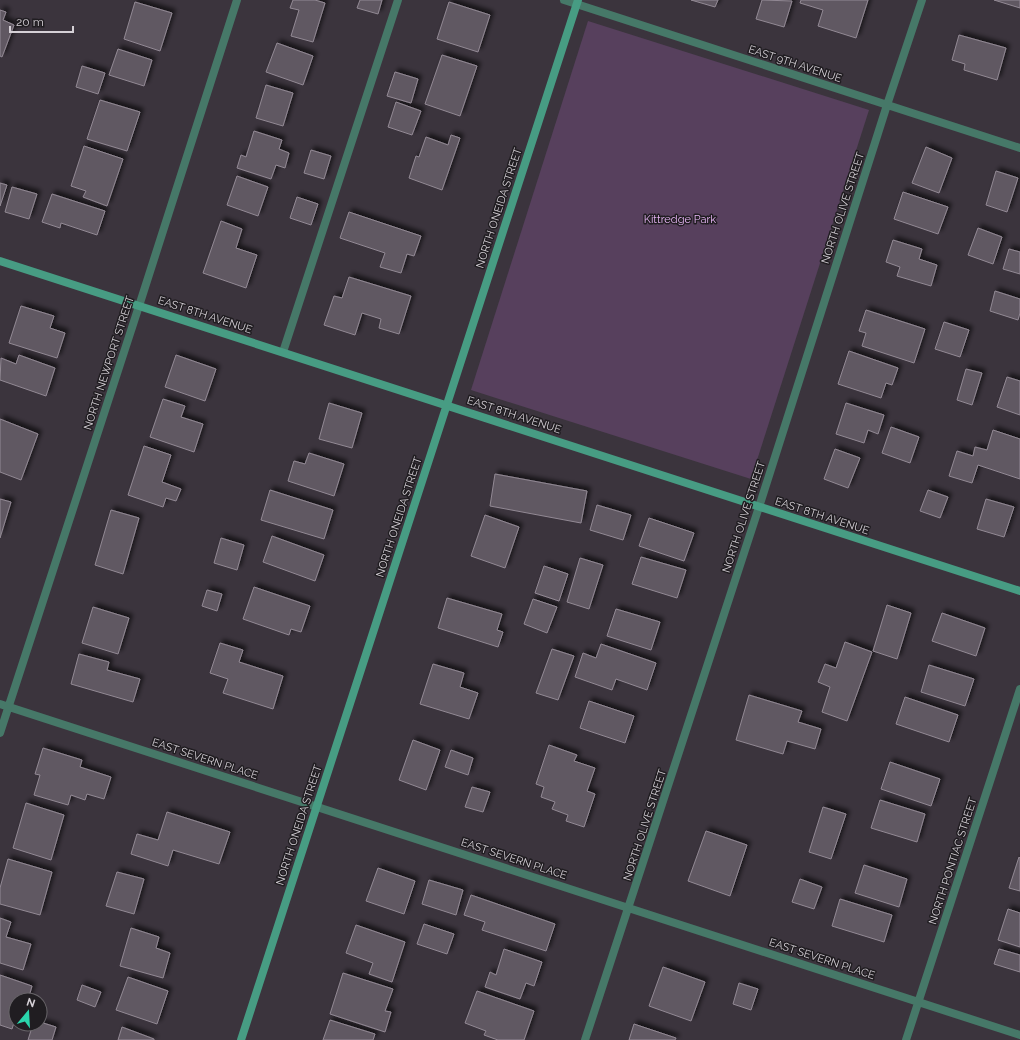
<svg xmlns="http://www.w3.org/2000/svg" width="1020" height="1040" viewBox="0 0 1020 1040" font-family="Raleway,sans-serif">
<style>
.green{fill:#57405d}
.building{fill:#605862;stroke:#928994;filter:url(#shadow)}
.lines{fill:none;stroke-linecap:round;stroke-linejoin:round}
.lane{stroke:#467868;stroke-width:8}
.street{stroke:#467868;stroke-width:8}
.secondary{stroke:#479c83;stroke-width:8}
.labels{text-anchor:middle;dominant-baseline:central;stroke-width:3;stroke-linejoin:round;paint-order:stroke}
.street-label{font-size:11px;fill:#d5d0d6;stroke:#201d21}
.park-label{font-size:11px;fill:#eab7f8;stroke:#201d21}
</style>
<defs>
<filter id="shadow"><feDropShadow dx="3.5" dy="-3.5" stdDeviation="2" flood-color="#0009"/></filter>
</defs>
<rect width="100%" height="100%" fill="#3b343d"/>
<path class="green" d="M588,21l281,89 -118,369 -280,-89z"/>
<path class="building" d="M293,0h22l10,3 -12,39 -22,-6 8,-26 -9,-2z
M360,0h22l-4,14 -21,-6z
M691,0h27l-3,7z
M762,0l30,1 -8,26 -28,-8z
M801,0h67l-12,38 -38,-12 5,-16 -23,-7z
M994,0h26v8z
M135,2l37,11 -12,38 -36,-12z
M449,2l41,13 -12,37 -41,-13z
M0,10l6,2 -3,8 11,5 -12,32 -2,-1z
M959,35l47,13 -9,32 -33,-10 1,-6 -13,-4z
M277,43l36,13 -10,29 -37,-13z
M118,49l34,11 -8,26 -35,-11z
M442,55l35,11 -17,50 -35,-12z
M82,66l23,7 -7,21 -22,-7z
M395,72l23,7 -7,24 -24,-7z
M266,85l27,8 -10,33 -27,-8z
M100,100l40,12 -13,39 -40,-12z
M396,102l25,9 -9,24 -24,-8z
M254,131l28,9 -3,9 10,4 -4,15 -9,-3 -5,14 -34,-11 4,-13 5,2z
M451,135l9,3 -18,52 -33,-12 7,-22 3,1 7,-20 22,8z
M84,146l39,13 -16,47 -24,-9 3,-6 -15,-5z
M926,147l26,11 -13,35 -27,-10z
M311,150l20,6 -7,23 -20,-6z
M996,171l22,7 -11,34 -21,-7z
M237,176l31,11 -10,29 -31,-11z
M0,183l7,2 -7,21z
M12,187l25,7 -8,25 -24,-7z
M903,192l45,15 -10,27 -44,-15z
M52,194l53,17 -8,24 -36,-12 -1,5 -18,-6z
M297,197l21,7 -7,21 -21,-7z
M349,212l72,24 -7,20 -7,-2 -6,19 -21,-6 5,-14 -45,-15z
M221,221l21,8 -6,19 21,7 -11,33 -43,-15z
M978,228l24,9 -9,27 -25,-9z
M893,240l29,9 -3,10 18,6 -6,21 -34,-10 3,-9 -14,-5z
M1009,249l11,3v22l-17,-5z
M349,277l62,19 -12,38 -20,-6 2,-9 -19,-6 -7,22 -31,-10 10,-29 8,2z
M995,291l25,8v14l-2,7 -28,-9z
M21,306l33,10 -4,12 15,5 -8,25 -48,-15z
M866,310l59,19 -11,34 -52,-17 4,-13 -7,-2z
M944,322l25,8 -9,27 -25,-8z
M849,351l49,17 -6,17 -6,-2 -5,15 -43,-14z
M19,355l36,13 -9,28 -46,-16 1,-22 15,6z
M176,355l40,14 -11,32 -40,-14z
M966,369l16,4 -10,32 -15,-5z
M1007,377l13,4v34l-23,-8z
M163,399l22,7 -4,11 22,7 -9,28 -44,-15z
M329,403l33,10 -10,35 -33,-9z
M846,403l38,12 -6,19 -10,-4 -4,13 -28,-9z
M0,419l38,15 -17,46 -21,-8z
M891,427l28,10 -9,26 -28,-10z
M993,430l27,9v40l-42,-14 -6,18 -23,-7 8,-25 16,5 2,-9 12,3z
M144,446l27,9 -9,27 19,7 -5,12 -10,-3 -3,9 -35,-12z
M835,449l25,9 -12,30 -24,-9z
M309,453l35,11 -10,32 -46,-15 6,-20 11,3z
M495,474l92,17 -6,32 -91,-17z
M270,490l63,20 -9,29 -63,-19z
M928,490l20,7 -8,21 -20,-7z
M0,499l11,3 -11,36z
M986,499l28,8 -10,30 -27,-8z
M597,505l34,10 -8,25 -33,-10z
M111,510l28,8 -16,56 -28,-9z
M485,515l34,12 -14,41 -34,-12z
M649,518l45,15 -10,28 -45,-15z
M272,536l52,19 -9,26 -52,-19z
M221,538l23,7 -7,25 -23,-7z
M641,557l45,13 -9,28 -45,-14z
M580,558l23,7 -14,44 -22,-7z
M544,566l24,8 -9,27 -24,-8z
M254,587l56,19 -9,26 -10,-3 -2,6 -46,-16z
M207,590l15,4 -5,17 -15,-5z
M447,598l55,16 -5,16 6,2 -5,15 -60,-19z
M533,599l24,8 -10,26 -23,-9z
M887,605l24,8 -14,46 -24,-8z
M93,607l36,11 -11,36 -36,-11z
M616,609l44,13 -9,28 -44,-14z
M942,613l43,15 -9,28 -44,-15z
M845,642l27,10 -25,69 -25,-9 8,-25 -12,-5 7,-18 11,4z
M220,643l23,7 -4,12 44,14 -10,33 -50,-16 5,-14 -18,-6z
M601,644l55,19 -9,27 -31,-11 -4,11 -37,-13 8,-24 13,5z
M552,649l22,7 -16,44 -22,-7z
M79,654l30,8 -2,8 33,9 -7,23 -62,-18z
M433,664l31,9 -4,14 18,6 -9,26 -49,-15z
M929,665l45,14 -9,27 -44,-14z
M749,695l53,16 -4,11 23,7 -6,20 -28,-8 -4,13 -47,-14z
M905,697l53,18 -9,27 -53,-18z
M589,701l45,15 -9,27 -45,-15z
M413,740l27,10 -14,40 -27,-10z
M549,745l28,10 -3,6 21,7 -8,23 8,3 -11,33 -18,-6 2,-6 -16,-6 3,-7 -14,-5 3,-10 -8,-3z
M43,748l39,12 -2,7 31,10 -7,22 -17,-5 -2,6 -14,-5 -3,10 -34,-10 6,-20 -5,-1z
M451,750l22,8 -5,17 -23,-8z
M890,762l50,17 -9,27 -50,-17z
M472,787l18,5 -7,20 -18,-5z
M880,800l45,14 -8,28 -46,-14z
M26,803l38,12 -13,45 -38,-12z
M823,807l23,7 -15,45 -22,-7z
M167,812l63,20 -11,32 -46,-14 -5,16 -37,-12 6,-20 21,6z
M706,831l41,14 -17,51 -42,-15z
M1019,857l1,1v33l-11,-3z
M8,859l44,13 -12,43 -40,-11v-16z
M864,865l43,14 -8,28 -44,-14z
M378,868l37,13 -11,33 -38,-13z
M117,872l27,7 -10,35 -28,-8z
M800,879l22,8 -8,22 -22,-7z
M429,880l34,10 -7,25 -34,-11z
M471,895l84,29 -9,27 -64,-21 3,-8 -21,-7z
M840,899l52,16 -8,27 -52,-16z
M1008,909l12,4v34l-22,-7z
M0,918l11,4 -5,15 25,7 -8,26 -23,-7z
M424,924l30,10 -7,20 -30,-10z
M356,925l49,17 -13,40 -23,-8 4,-11 -27,-10z
M131,928l28,9 -3,11 14,5 -7,25 -43,-12z
M504,949l38,13 -8,24 -8,-3 -6,16 -35,-12 5,-15 6,3z
M999,949l21,6v17l-26,-8z
M663,967l42,15 -14,39 -42,-15z
M343,973l50,16 -8,22 6,1 -6,20 -55,-18z
M0,975l32,11 -4,14h-12v16l-4,13 -12,-4z
M128,977l40,14 -11,33 -41,-14z
M739,983l19,6 -7,21 -18,-6z
M82,985l19,7 -6,15 -18,-7z
M477,991l57,20 -10,29h-26l-14,-5 2,-4 -21,-8z
M330,1020l45,14 -2,6h-50z
M40,1022l16,5 -4,13h-24l5,-16h7z
M634,1024l42,14 -1,2h-46z
M122,1027l32,12v1h-36z"/>
<g class="lines">
<path class="lane" d="M283,352l115,-352"/>
<path class="street" d="M564,0l456,148
M0,704l1020,331
M0,733l139,-427 98,-306
M585,1040l174,-533 128,-402 35,-105
M906,1040l114,-351"/>
<path class="secondary" d="M0,261l1020,330
M241,1040l337,-1040"/>
</g>
<g class="labels">
<g class="street-label">
<text transform="translate(795 64) rotate(18)">EAST 9TH AVENUE</text>
<text transform="translate(499 208) rotate(-72)">NORTH ONEIDA STREET</text>
<text transform="translate(843 208) rotate(-72)">NORTH OLIVE STREET</text>
<text transform="translate(205 315) rotate(18)">EAST 8TH AVENUE</text>
<text transform="translate(109 363) rotate(-72)">NORTH NEWPORT STREET</text>
<text transform="translate(514 415) rotate(18)">EAST 8TH AVENUE</text>
<text transform="translate(822 516) rotate(18)">EAST 8TH AVENUE</text>
<text transform="translate(399 517) rotate(-72)">NORTH ONEIDA STREET</text>
<text transform="translate(744 517) rotate(-72)">NORTH OLIVE STREET</text>
<text transform="translate(205 759) rotate(18)">EAST SEVERN PLACE</text>
<text transform="translate(299 825) rotate(-72)">NORTH ONEIDA STREET</text>
<text transform="translate(645 825) rotate(-72)">NORTH OLIVE STREET</text>
<text transform="translate(514 859) rotate(18)">EAST SEVERN PLACE</text>
<text transform="translate(953 861) rotate(-72)">NORTH PONTIAC STREET</text>
<text transform="translate(822 959) rotate(18)">EAST SEVERN PLACE</text>
</g>
<g class="park-label">
<text x="680" y="219">Kittredge Park</text>
</g>
</g>
<g transform="translate(28 1012) rotate(18)"><circle r="19" fill="#201d21" stroke="#686569"/>
<path d="M0-3L7 15L0 10L-7 15Z" fill="#2ad5ac"/>
<text y="-6" font-size="11" font-weight="bold" text-anchor="middle" fill="#d5d0d6">N</text>
</g>
<path d="M10 26v6h63v-6" fill="none" stroke="#d5d0d6" stroke-width="2"/>
<text x="16" y="26" font-size="12" fill="#d5d0d6" stroke="#201d21" stroke-width="3" paint-order="stroke">20 m</text>
</svg>
